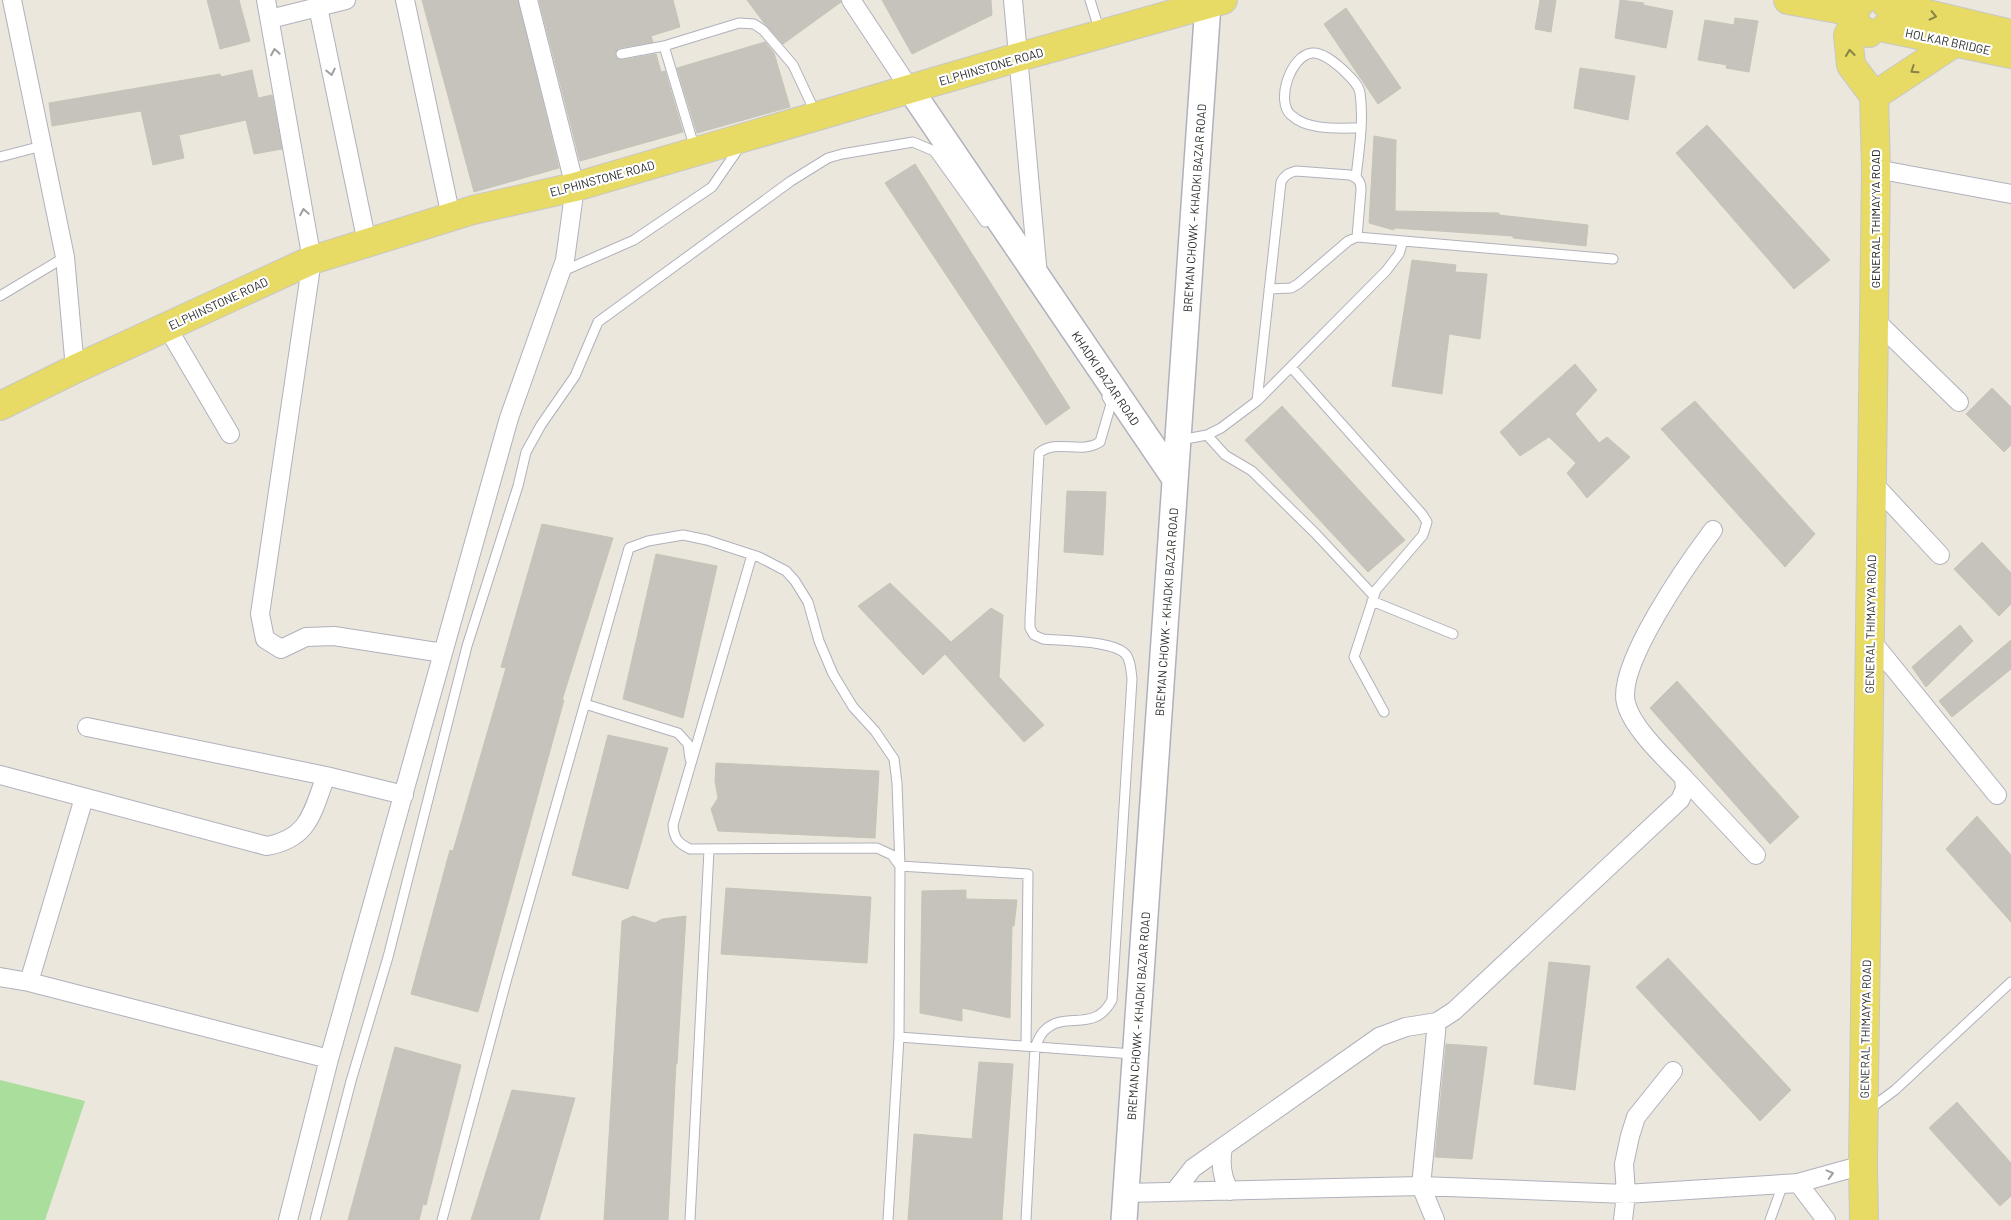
<svg xmlns="http://www.w3.org/2000/svg" width="2011" height="1220" viewBox="0 0 2011 1220" font-family="Barlow,sans-serif">
<style>
.green{fill:#aade9d}
.building{fill:#c6c3bc;stroke:#c6c3b7}
.lines{fill:none;stroke-linecap:round;stroke-linejoin:round}
.lane-casing{stroke:#b0b1bd;stroke-width:11}
.street-casing{stroke:#b0b1bd;stroke-width:20}
.secondary-casing{stroke:#b0b1bd;stroke-width:28}
.primary-casing{stroke:#c8c8c8;stroke-width:30}
.lane{stroke:#fff;stroke-width:9}
.street{stroke:#fff;stroke-width:18}
.secondary{stroke:#fff;stroke-width:25}
.primary{stroke:#e7db66;stroke-width:28}
.oneway{stroke:#888248}
.oneway2{stroke:#9f9f9f}
.labels{text-anchor:middle;dominant-baseline:central;stroke-width:4.5;stroke-linejoin:round;paint-order:stroke}
.street-label{font-size:12px;fill:#2a2a2a;stroke:#fff}
</style>
<rect width="100%" height="100%" fill="#ebe7dd"/>
<path class="green" d="M0,1080l85,21 -40,119h-45z"/>
<path class="building" d="M207,0h32l11,41 -30,8z
M422,0h96l41,168 -85,24z
M539,0h134l7,27 -29,9 2,6 -34,6 -4,7 2,3 5,2 34,-6 5,18 4,-1 18,61 -103,29z
M747,0h93l1,2 -58,42 -19,-21z
M882,0h109l1,15 -80,39z
M1540,0h16l-5,32 -16,-3z
M1620,0l24,3 -1,2 30,6 -7,37 -51,-10z
M1346,8l55,80 -23,16 -54,-80z
M1735,18l23,3 -9,51 -23,-4 1,-3 -29,-5 7,-40 29,5z
M765,42l9,11 16,54 -93,26 -20,-65z
M1580,68l55,8 -7,44 -54,-12z
M252,70l6,28 14,-3 10,54 -28,5 -8,-34 -67,15 5,23 -31,7 -12,-54 -89,15 -3,-23 171,-29 1,3z
M1707,125l123,135 -36,29 -118,-136z
M1374,136l22,4 -1,71 104,2v2l89,10 -2,21 -73,-8v-2l-119,-8v2l-25,-7z
M915,164l155,244 -24,17 -161,-242z
M1412,260l44,5 -1,7 32,2 -7,65 -31,-5 -7,60 -50,-8z
M1575,364l22,26 -22,24 24,29 8,-6 23,20 -43,41 -20,-25 9,-10 -27,-26 -29,19 -20,-24z
M1992,388l19,19v38l-7,7 -38,-38z
M1695,401l120,133 -30,33 -124,-138z
M1282,406l123,134 -37,32 -123,-132z
M1067,491l39,1 -3,63 -39,-3z
M542,524l71,14 -51,162h2l-86,312 -67,-18 39,-144 3,1 53,-183 -5,-1z
M1982,542l29,31v31l-12,12 -45,-47z
M656,554l61,12 -34,152 -60,-19z
M890,583l61,59 40,-34 12,7 -4,62 45,48 -20,17 -79,-88 -22,21 -65,-69z
M1960,625l13,16 -47,46 -14,-20z
M2011,640v29l-59,48 -13,-16z
M1677,681l122,136 -29,27 -120,-136z
M608,735l60,13 -40,141 -56,-14z
M716,763l163,8 -4,67 -157,-7 -7,-22 7,-11 -3,-17z
M1977,816l34,39v67l-65,-73z
M726,888l145,9 -4,66 -146,-9z
M966,890v9l51,1 -3,26h-2l-2,92 -48,-10v13l-42,-8 2,-122z
M633,916l22,7 7,-4 24,-3 -9,148 -1,-1 -8,157h-64l18,-299z
M1668,958l123,132 -31,31 -124,-134z
M1549,962l41,4 -15,124 -41,-6z
M1446,1044l41,3 -15,112 -37,-2z
M395,1047l66,18 -35,140 -3,-1 -4,16h-71z
M979,1062l34,2 -11,156h-94l6,-86 58,5z
M512,1090l63,8 -36,122h-68z
M1957,1102l54,61v33l-11,10 -71,-78z"/>
<g class="lines">
<g class="lane-casing">
<path id="lane" d="M1090,0l10,32
M664,46l75,-23 15,1 9,6 30,35 23,49
M621,54l43,-8 31,103
M0,157l42,-11
M1356,177c3,-27 8,-56 4,-84 -1,-9 -12,-18 -18,-24 -7,-6 -19,-17 -30,-16 -21,2 -37,48 -21,62 17,16 48,13 70,13
M561,272l73,-32 78,-53 29,-42
M1269,289l22,-1 7,-4 50,-43 9,-4 256,22
M0,296l65,-39
M1291,367l131,147 5,8 -4,13 -47,55 -22,67 30,55
M1257,401l24,-219c4,-7 7,-9 15,-11l54,4c8,3 11,6 11,15l-4,47
M1207,435l18,20 27,16 63,62 59,63
M1180,440l27,-5 14,-7 36,-27 129,-130 13,-17 4,-13
M752,555l-79,270c1,14 5,18 17,24l187,-1 15,7 8,11 -1,171 -11,183
M1372,601l81,33
M585,704l93,29 10,11 2,15
M899,1037l234,17
M1868,1110l27,-20 116,-108
M315,1220l36,-139 37,-124 79,-311 51,-160 8,-34 15,-27 34,-49 23,-54 193,-141 37,-23 14,-4 71,-12 21,9 51,71
M442,1220l65,-242 122,-430 19,-7 35,-6 24,5 52,17 27,14 9,10 13,21 11,39 14,33 20,33 22,24 19,28 3,24 3,83 128,8 -2,172
M690,1220l19,-370
M1026,1220l9,-173c3,-6 5,-13 10,-17 21,-20 49,4 67,-30l20,-321c-1,-8 -1,-16 -5,-23 -10,-16 -66,-15 -84,-17l-9,-4 -4,-7v-9l9,-166c18,-15 41,2 61,-11l11,-38 -4,-7
M1770,1220l13,-36"/>
</g>
<g class="street-casing">
<path id="street" d="M12,0l53,257 10,112
M266,0l46,260 -52,354 5,25 16,10 25,-12 28,-1 109,17
M405,0l46,217
M851,0l59,89
M1013,0l25,276
M318,7l49,236
M270,19l76,-19
M1876,169l135,25
M1874,319l85,83
M167,327l63,107
M1872,482l68,73
M1870,639l127,156
M87,727l239,49 78,19
M0,775l267,71c43,-8 45,-34 59,-70
M1684,778l72,77
M0,977l29,5 300,77
M29,982l55,-184
M1223,1147c-3,16 -2,30 7,44
M1798,1183l28,37
M1175,1191l18,-23 186,-131 27,-10 31,-5 17,-11 226,-211 5,-11 -1,-11c-18,-19 -52,-50 -58,-75 -10,-38 63,-141 87,-173
M1125,1193l296,-7 205,8 172,-11 65,-18
M288,1220l41,-161 180,-641 56,-158 10,-73 -47,-187
M1435,1220l-14,-34 16,-164
M1623,1220l3,-26 -2,-30 6,-28 6,-19 37,-46"/>
</g>
<g class="secondary-casing">
<path id="secondary" d="M910,89l265,390
M1124,1220l84,-1216"/>
</g>
<g class="primary-casing">
<path id="primary" d="M1788,0l66,12
M1863,0c-13,10 -11,28 6,33
M1886,4l125,30
M1855,22l-7,13 3,30 23,31 2,73 -13,996 1,55
M1885,28l126,26
M1874,96l80,-53
M0,406l75,-37 237,-109 161,-50 102,-23 444,-130 204,-57"/>
</g>
<use href="#lane" class="lane"/>
<use href="#street" class="street"/>
<use href="#secondary" class="secondary"/>
<use href="#primary" class="primary"/>
</g>
<defs><path id="oneway-chevron" d="M-2-3.5L2.5 0L-2 3.5" fill="none" stroke-width="1.6" stroke-linecap="round" stroke-linejoin="round" transform="scale(1.25)"/></defs>
<g class="oneway">
<use href="#oneway-chevron" transform="translate(1933 16) rotate(13)"/>
<use href="#oneway-chevron" transform="translate(1850 53) rotate(-96)"/>
<use href="#oneway-chevron" transform="translate(1914 70) rotate(146)"/>
</g>
<g class="oneway2">
<use href="#oneway-chevron" transform="translate(275 52) rotate(-100)"/>
<use href="#oneway-chevron" transform="translate(331 72) rotate(78)"/>
<use href="#oneway-chevron" transform="translate(304 212) rotate(-100)"/>
<use href="#oneway-chevron" transform="translate(1830 1174) rotate(-15)"/>
</g>
<g class="labels">
<g class="street-label">
<text transform="translate(1948 41) rotate(12)">HOLKAR BRIDGE</text>
<text transform="translate(991 66) rotate(-16)">ELPHINSTONE ROAD</text>
<text transform="translate(602 178) rotate(-15)">ELPHINSTONE ROAD</text>
<text transform="translate(1194 208) rotate(-86)">BREMAN CHOWK - KHADKI BAZAR ROAD</text>
<text transform="translate(1875 219) rotate(-90)">GENERAL THIMAYYA ROAD</text>
<text transform="translate(218 303) rotate(-25)">ELPHINSTONE ROAD</text>
<text transform="translate(1106 378) rotate(56)">KHADKI BAZAR ROAD</text>
<text transform="translate(1166 612) rotate(-86)">BREMAN CHOWK - KHADKI BAZAR ROAD</text>
<text transform="translate(1870 624) rotate(-89)">GENERAL THIMAYYA ROAD</text>
<text transform="translate(1138 1016) rotate(-86)">BREMAN CHOWK - KHADKI BAZAR ROAD</text>
<text transform="translate(1865 1029) rotate(-89)">GENERAL THIMAYYA ROAD</text>
</g>
</g>
</svg>
